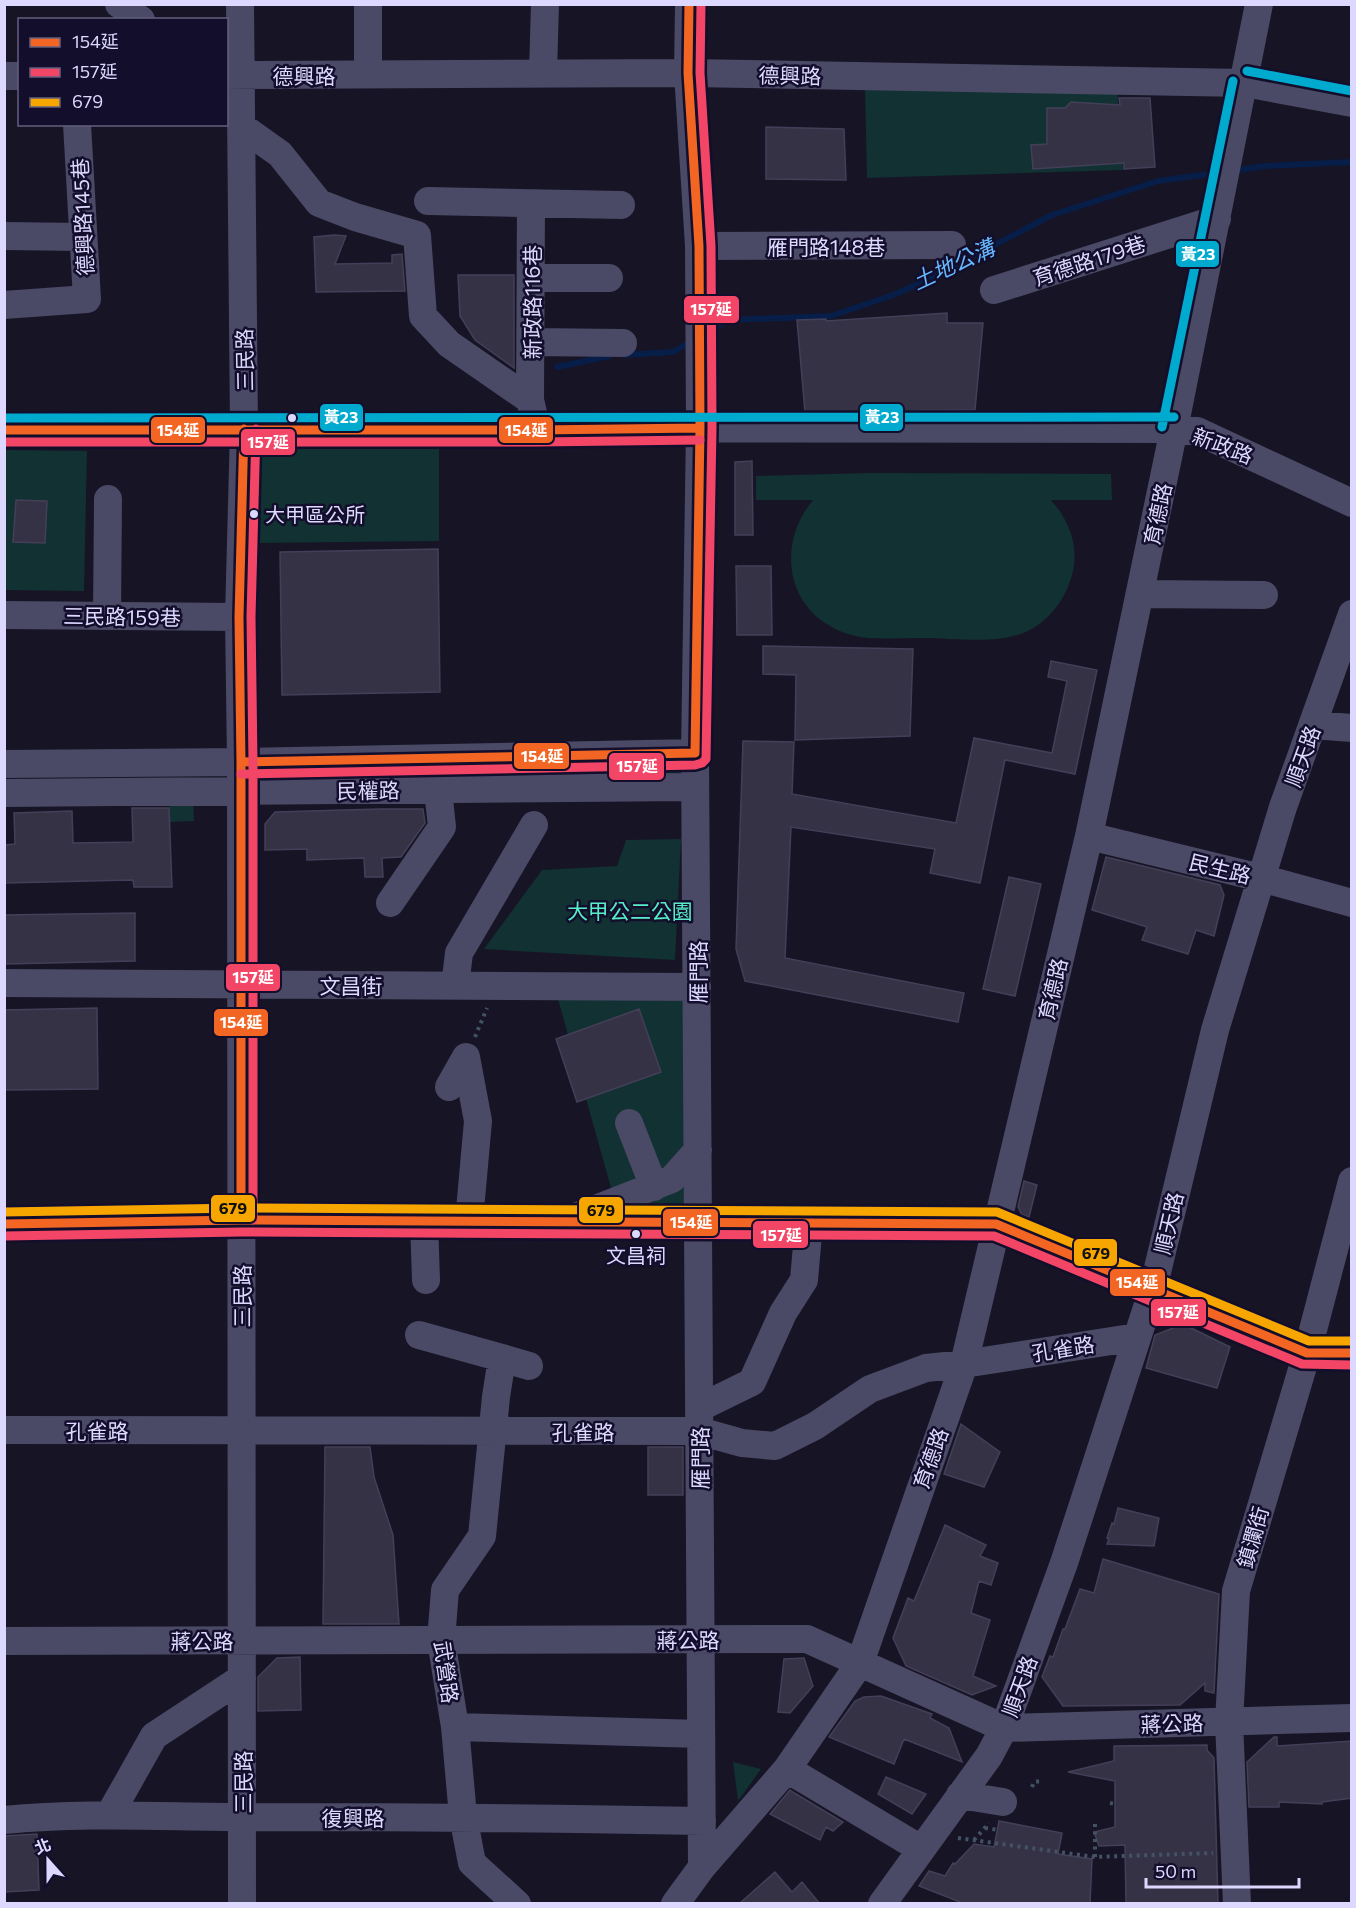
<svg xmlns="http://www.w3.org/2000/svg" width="1356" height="1908" viewBox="0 0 1356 1908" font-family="Commissioner,'Noto Sans TC',sans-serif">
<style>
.green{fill:#113132}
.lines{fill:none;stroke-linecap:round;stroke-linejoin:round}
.stream{stroke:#071e49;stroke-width:6}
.building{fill:#363246;stroke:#433f58;stroke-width:1.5}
.path{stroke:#435365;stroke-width:4;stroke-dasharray:3 4.5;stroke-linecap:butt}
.minor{stroke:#4a4966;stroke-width:28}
.major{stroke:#5e5476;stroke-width:33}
.bus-1-casing{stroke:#130e2b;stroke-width:14}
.bus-2-casing{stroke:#130e2b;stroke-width:14}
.bus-3-casing{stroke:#130e2b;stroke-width:14}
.bus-4-casing{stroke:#130e2b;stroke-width:14}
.bus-1{stroke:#f26522;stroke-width:9}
.bus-2{stroke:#f34667;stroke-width:9}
.bus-3{stroke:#f7a600;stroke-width:9}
.bus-4{stroke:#00a9ce;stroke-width:9}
.bus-dot{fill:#dcd8ff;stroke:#130e2b;stroke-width:2}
.labels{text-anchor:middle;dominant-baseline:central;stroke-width:5;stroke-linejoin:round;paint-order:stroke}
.bus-label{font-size:20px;fill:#dcd8ff;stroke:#130e2b;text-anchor:start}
.street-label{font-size:21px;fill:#dcd8ff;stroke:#130e2b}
.park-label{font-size:21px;fill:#56edc8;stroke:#130e2b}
.water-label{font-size:22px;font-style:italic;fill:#66b8ff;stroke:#130e2b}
.line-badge{stroke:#130e2b;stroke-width:2}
.badge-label{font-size:16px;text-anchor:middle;font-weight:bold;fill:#fff}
.pale-badge-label{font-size:16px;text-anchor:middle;font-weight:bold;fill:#111}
</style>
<rect width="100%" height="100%" fill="#171425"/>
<path class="green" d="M1117,87l6,83 -256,8 -2,-90z
M439,441v100l-182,2 -1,-100z
M5,450l82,1 -3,140 -79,-1z
M870,473l241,1 1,26h-61c18,20 29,47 21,75 -6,23 -22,45 -44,56 -30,14 -72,7 -104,7 -18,0 -37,1 -55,0 -13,-1 -28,-5 -39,-12 -47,-27 -50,-87 -17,-126h-57v-24z
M685,758l1,20 -205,3v-20z
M169,798h24l1,23 -24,1z
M681,839l-6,121 -191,-11 58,-79 75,-4 9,-26z
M558,999l137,2 1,204 -79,4z
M733,1762l28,7 -23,32v-1z"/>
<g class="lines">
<path class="stream" d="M1232,171l32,-5 88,-4
M706,333l22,-13 103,-4 65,-22 41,-19 115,-60 106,-34 58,-8
M625,355l48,-3 19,-11
M557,367l52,-11"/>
</g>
<path class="building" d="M1119,98h31l5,69 -31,2v-6l-91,6 -2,-24 16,-1v-36h18l6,-6 49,3z
M766,127l78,2 2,51 -80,-1z
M334,235l12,1 -11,28 57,-1v-8l10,-1 3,37 -89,1 -2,-55z
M458,275h56v93l-39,-28 -15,-24z
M947,313v10h36l-8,87 -170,2 -8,-92 29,-1v2z
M752,461l1,74h-18v-73z
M16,500l31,1 -2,42 -32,-1z
M438,549l2,143 -158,3 -2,-143z
M736,566h35l1,69h-35z
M763,646l150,3 -3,87 -115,4 1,-65 -33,-1z
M1051,661l46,9 -22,104 -70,-14 -25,123 -50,-10 5,-24 -144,-22 -6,131 179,35 -6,29 -213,-41 -9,-32 7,-208 51,1 -2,52 164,29 18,-85 78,15 15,-72 -19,-4z
M132,808h37l3,79h-38l-1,-7 -129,3v-38l11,-1 -1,-31 58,-2 1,32 60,-1z
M380,809h43l2,14 -24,34 -19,1 1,19h-18l-1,-19 -57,2v-11l-42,1v-26l10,-12z
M1106,857l114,28 4,10 -10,41 -18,-6 -8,24 -46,-14 5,-13 -55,-17z
M1009,877l32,7 -26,112 -32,-7z
M135,913v48l-131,3v-49z
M97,1008l1,81 -94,1v-80z
M639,1009l22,63 -84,30 -21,-63z
M1024,1181l13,4 -8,32 -7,-2 -4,-8z
M1183,1324l47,23 -13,41 -71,-20 9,-33z
M961,1424l39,28 -16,35 -40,-13z
M325,1447h45l4,30 19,58 6,89h-76z
M648,1447h35v48h-35z
M1118,1508l41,10 -5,28 -47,-2 2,-5 -2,-1 5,-15 2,1z
M945,1525l41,20 -6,11 18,7 -7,22 -12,-4 -8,32 19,7 -17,56 23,10 -24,9 -66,-29 -13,-28 15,-40 6,3z
M1103,1559l116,35 -5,99 -9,-2v-8l-25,22 -117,1 -21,-29 8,-21 3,1 10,-28h2l15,-40 14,4z
M300,1657l1,53 -43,1v-34l19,-19z
M804,1658l9,28 -23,27 -12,-1 6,-53z
M881,1696l51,18 -2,4 19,10 13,34 -58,-23 -10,25 -65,-27 26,-36 9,-4z
M1274,1737h3v9l75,-5v57l-30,4v2l-43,-2v5h-30l-2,-45z
M1207,1745v5l7,8 4,146h-92l-1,-59 -26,1 -5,-14 21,-5v-46l-47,-9 46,-11v-15z
M886,1777l40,17 -14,20 -34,-20z
M790,1790l6,4 47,28 -10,9 -7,-4 -6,13 -50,-26z
M999,1821l63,12 -4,21 34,5 -2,45h-125l-46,-18 10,-15 16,5 8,-13 2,1 19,-20 20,3z
M37,1834l2,56 -35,2v-56z
M775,1872l17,20 10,-10 18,22h-81z"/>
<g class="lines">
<path class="path" d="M475,1037l12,-29
M1032,1787l2,-5 7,-1
M1110,1803l5,1
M985,1828l13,2
M958,1838l137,19 118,-4
M974,1840l15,-17
M1095,1857v-37"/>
<path class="minor" d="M119,4l22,16
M240,4l4,425 -5,188 2,145 1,1142
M368,4v70
M689,4l-1,69 11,173 1,182 -5,325 7,1114
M543,73l2,-69
M226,75l462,-2 557,10 107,20
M4,76h16
M242,127l38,27 39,49 36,14 62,18 6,81 26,28 81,56 7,30
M428,201l193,4
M4,236l79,1
M699,246l253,-1
M531,278h78
M994,290l223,-71
M4,305l83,-6 -10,-175
M531,342l92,1
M530,400l1,-196
M4,430c390,-2 780,-2 1170,-1l23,2 155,72
M1140,594l124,1
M4,615l235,2
M107,615l1,-116
M1313,725l39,3
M4,764l237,-2 454,-9
M4,793l691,-6
M1089,836l172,42 91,25
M390,903l52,-76 -4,-37
M4,983l693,4
M455,986l4,-33 75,-128
M449,1087l17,-30 12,64 -9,100
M629,1123l25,64
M570,1219l102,-40 26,-29
M424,1221l2,59
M419,1335l83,23 -6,39 -14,139 -37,54 -4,50 14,87 8,89 9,47 45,41
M502,1358l27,8
M699,1408l53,-26 31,-69 21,-33 5,-57
M4,1430l695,1 43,12 33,3 40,-20 55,-37 56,-21 38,-4 173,-27
M4,1641l803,-2 197,89 348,-10
M455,1727l246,7
M787,1769l134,80
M960,1795l43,7
M110,1814l44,-78 88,-58
M4,1820c81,-8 161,-3 242,-3 152,0 304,1 456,4
M675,1904l27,-37 85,-98 73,-106 104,-299 125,-528 85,-407 85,-425
M882,1904l107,-148 15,-28 60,-165 89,-274 62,-259 68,-223 69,-193
M1237,1904l-8,-182 7,-131 71,-238 45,-172"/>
<path class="major" d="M4,1224l237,-4 755,4 311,129h45"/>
<g class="bus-1-casing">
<path id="bus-1" d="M4,430h533l163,-2
M241,762l454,-9 5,-325 -1,-182 -11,-173 1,-69
M241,1220v-458l-2,-145 5,-188
M4,1224l237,-4 755,4 311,129h45"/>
</g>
<g class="bus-2-casing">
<path id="bus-2" d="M4,442h533l163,-2
M241,774l454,-9 7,-2 4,-4 6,-331 -1,-182 -11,-173 1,-69
M253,1220v-458l-2,-145 5,-188
M4,1236l237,-4 753,4 308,128 50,1"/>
</g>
<g class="bus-3-casing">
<path id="bus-3" d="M4,1212l237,-4 756,4 312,129h43"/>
</g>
<g class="bus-4-casing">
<path id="bus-4" d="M1247,71l105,20
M4,418l1170,-1
M1162,427l71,-346"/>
</g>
<use href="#bus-1" class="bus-1"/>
<use href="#bus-2" class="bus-2"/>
<use href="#bus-3" class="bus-3"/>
<use href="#bus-4" class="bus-4"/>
</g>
<g class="bus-dot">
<circle cx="292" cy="418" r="5"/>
<circle cx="254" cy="514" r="5"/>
<circle cx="636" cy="1234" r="5"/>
</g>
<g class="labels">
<g class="bus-label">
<text x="265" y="514">大甲區公所</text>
<text x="636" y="1255" text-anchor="middle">文昌祠</text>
</g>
<g class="street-label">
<text x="304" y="75">德興路</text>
<text transform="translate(790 75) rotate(1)">德興路</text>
<text transform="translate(82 217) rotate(-93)">德興路145巷</text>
<text x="826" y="246">雁門路148巷</text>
<text transform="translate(1089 260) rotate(-18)">育德路179巷</text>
<text transform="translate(531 302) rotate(-90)">新政路116巷</text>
<text transform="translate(244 360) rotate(-91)">三民路</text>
<text transform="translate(1223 445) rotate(21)">新政路</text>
<text transform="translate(1157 514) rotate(-78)">育德路</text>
<text transform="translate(122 616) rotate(1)">三民路159巷</text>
<text transform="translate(1302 756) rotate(-70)">順天路</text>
<text transform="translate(368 790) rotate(-1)">民權路</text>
<text transform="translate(1220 868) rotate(14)">民生路</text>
<text transform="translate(697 972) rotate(-90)">雁門路</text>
<text x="351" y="985">文昌街</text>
<text transform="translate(1052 989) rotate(-77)">育德路</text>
<text transform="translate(1168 1223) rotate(-77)">順天路</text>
<text transform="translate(241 1296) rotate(-90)">三民路</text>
<text transform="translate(1063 1348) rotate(-9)">孔雀路</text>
<text x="97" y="1430">孔雀路</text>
<text x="583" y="1431">孔雀路</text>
<text transform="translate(699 1458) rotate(-90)">雁門路</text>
<text transform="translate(930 1458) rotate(-70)">育德路</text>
<text transform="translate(1252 1537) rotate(-74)">鎮瀾街</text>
<text x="688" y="1639">蔣公路</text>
<text x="202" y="1640">蔣公路</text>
<text transform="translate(447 1672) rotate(82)">武營路</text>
<text transform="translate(1019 1686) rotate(-70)">順天路</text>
<text transform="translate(1172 1723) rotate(-2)">蔣公路</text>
<text transform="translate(242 1782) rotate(-90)">三民路</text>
<text x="353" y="1817">復興路</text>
</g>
<g class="park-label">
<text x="630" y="910">大甲公二公園</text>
</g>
<g class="water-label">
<text transform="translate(953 264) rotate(-25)">土地公溝</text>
</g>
</g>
<g class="line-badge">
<rect x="1175" y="240" width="45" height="28" rx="6" fill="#00a9ce"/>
<rect x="683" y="295" width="57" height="29" rx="6" fill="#f34667"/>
<rect x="859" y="403" width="45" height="29" rx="6" fill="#00a9ce"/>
<rect x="319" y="403" width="45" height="29" rx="6" fill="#00a9ce"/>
<rect x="150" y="416" width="56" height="28" rx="6" fill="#f26522"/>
<rect x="498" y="416" width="56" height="28" rx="6" fill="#f26522"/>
<rect x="240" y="428" width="56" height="28" rx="6" fill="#f34667"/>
<rect x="513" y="742" width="57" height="28" rx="6" fill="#f26522"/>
<rect x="608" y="752" width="57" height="29" rx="6" fill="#f34667"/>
<rect x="225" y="963" width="56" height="29" rx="6" fill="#f34667"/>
<rect x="213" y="1008" width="56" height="29" rx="6" fill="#f26522"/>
<rect x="210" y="1194" width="46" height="29" rx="6" fill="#f7a600"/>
<rect x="578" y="1196" width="46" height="28" rx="6" fill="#f7a600"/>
<rect x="662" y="1208" width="57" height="29" rx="6" fill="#f26522"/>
<rect x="752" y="1220" width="57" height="29" rx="6" fill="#f34667"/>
<rect x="1073" y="1238" width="45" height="29" rx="6" fill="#f7a600"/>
<rect x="1109" y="1268" width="57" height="29" rx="6" fill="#f26522"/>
<rect x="1150" y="1298" width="57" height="29" rx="6" fill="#f34667"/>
</g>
<g class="badge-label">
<text x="1198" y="260">黃23</text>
<text x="711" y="315">157延</text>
<text x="882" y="423">黃23</text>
<text x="341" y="423">黃23</text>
<text x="178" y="436">154延</text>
<text x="526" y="436">154延</text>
<text x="268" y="448">157延</text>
<text x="542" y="762">154延</text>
<text x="637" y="772">157延</text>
<text x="253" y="983">157延</text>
<text x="241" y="1028">154延</text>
<text x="691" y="1228">154延</text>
<text x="781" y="1241">157延</text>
<text x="1137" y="1288">154延</text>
<text x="1178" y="1318">157延</text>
</g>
<g class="pale-badge-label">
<text x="233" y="1214">679</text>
<text x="601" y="1216">679</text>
<text x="1096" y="1259">679</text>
</g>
<rect width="1356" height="1908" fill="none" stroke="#dcd8ff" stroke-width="12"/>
<rect x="18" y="18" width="210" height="108" fill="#130e2b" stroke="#635f80" stroke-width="1.5"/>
<rect x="30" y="38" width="30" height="9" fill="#f26522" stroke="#635f80" stroke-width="1.5"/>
<text x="72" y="48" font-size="18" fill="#dcd8ff">154延</text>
<rect x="30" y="68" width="30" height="9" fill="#f34667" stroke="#635f80" stroke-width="1.5"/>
<text x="72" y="78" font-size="18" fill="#dcd8ff">157延</text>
<rect x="30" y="98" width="30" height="9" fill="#f7a600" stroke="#635f80" stroke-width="1.5"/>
<text x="72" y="108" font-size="18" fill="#dcd8ff">679</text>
<g transform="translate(48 1860) rotate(339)" stroke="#130e2b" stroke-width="4.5" paint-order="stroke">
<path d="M0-4.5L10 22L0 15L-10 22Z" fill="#dcd8ff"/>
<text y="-9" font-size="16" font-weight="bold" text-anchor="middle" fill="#dcd8ff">北</text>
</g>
<path d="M1146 1878v9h153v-9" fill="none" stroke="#dcd8ff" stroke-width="3"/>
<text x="1155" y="1878" font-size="18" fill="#dcd8ff" stroke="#130e2b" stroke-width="4.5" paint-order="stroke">50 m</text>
</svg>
